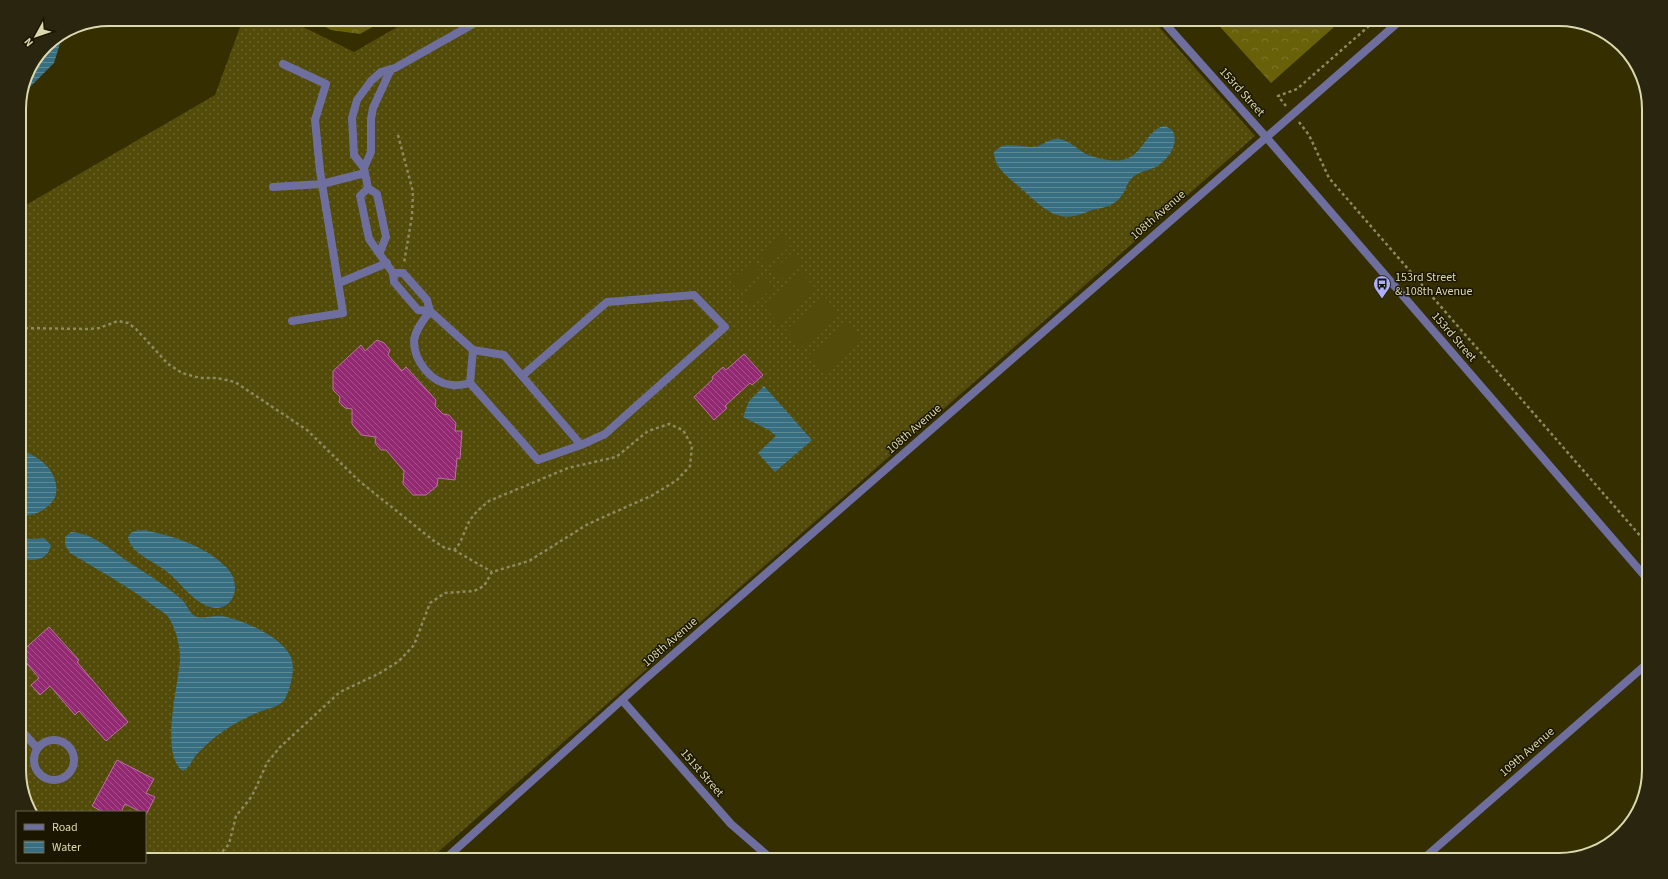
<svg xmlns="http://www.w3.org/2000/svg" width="1668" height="879" viewBox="0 0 1668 879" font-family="'Source Sans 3',sans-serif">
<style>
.grass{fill:url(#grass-dots)}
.forest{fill:url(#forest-crowns)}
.garden{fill:#524b0a}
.water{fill:url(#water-rules)}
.building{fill:url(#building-back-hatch);stroke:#bb729f}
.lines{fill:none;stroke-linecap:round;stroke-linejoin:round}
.path{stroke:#8e895e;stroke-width:2.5;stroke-dasharray:3 3;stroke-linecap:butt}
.service{stroke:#6e6f9e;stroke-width:8}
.minor{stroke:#6e6f9e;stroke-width:8}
.tertiary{stroke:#6e6f9e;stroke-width:8}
.labels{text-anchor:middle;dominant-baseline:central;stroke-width:3;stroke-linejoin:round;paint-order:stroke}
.street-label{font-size:12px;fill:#dbd7ae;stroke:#1a1600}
.poi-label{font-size:12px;fill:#dbd7ae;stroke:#1a1600;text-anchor:start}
.rim{fill:none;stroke:#dbd7ae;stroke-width:2}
</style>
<defs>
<pattern id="grass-dots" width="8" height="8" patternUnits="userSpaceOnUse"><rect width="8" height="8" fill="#524b0a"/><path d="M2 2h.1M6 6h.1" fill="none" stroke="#6a642b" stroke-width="1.8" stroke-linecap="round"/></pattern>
<pattern id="forest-crowns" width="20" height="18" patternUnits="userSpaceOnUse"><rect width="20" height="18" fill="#69600a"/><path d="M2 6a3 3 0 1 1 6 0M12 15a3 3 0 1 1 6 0" fill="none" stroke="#7e762b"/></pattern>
<pattern id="water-rules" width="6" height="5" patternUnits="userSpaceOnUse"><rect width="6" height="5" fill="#376e81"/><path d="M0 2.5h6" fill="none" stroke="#5d8995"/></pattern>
<pattern id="building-back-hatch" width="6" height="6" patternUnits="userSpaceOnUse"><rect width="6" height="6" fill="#932873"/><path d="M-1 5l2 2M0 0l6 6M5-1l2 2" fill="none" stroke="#a6518a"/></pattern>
</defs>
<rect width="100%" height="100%" fill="#342e00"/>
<path class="grass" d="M243,19h44l67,33 57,-33h741l103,117 -826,724h-284v-48h-114l-12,-36v-567l196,-114z"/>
<path class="forest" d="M311,19h76l-27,15 -29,-4z
M1213,19h130l-72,64z"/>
<path class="garden" d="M781,236l9,10 -22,19 -9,-10z
M794,251l9,10 -22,18 -8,-9z
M752,262l8,10 -21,19 -9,-10z
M801,272l15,17 -38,34 -15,-18z
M765,277l9,10 -22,19 -9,-10z
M824,296l15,18 -38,33 -15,-17z
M847,322l15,17 -38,34 -15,-18z"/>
<path class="water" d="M63,34l-9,29 -33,33c7,-30 16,-45 42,-62z
M1163,126c5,1 10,3 11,8 4,13 -8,27 -18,33 -8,4 -16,4 -23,10 -7,6 -7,15 -14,22 -8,8 -17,9 -27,11 -6,2 -12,5 -18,6 -20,5 -38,-14 -52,-27 -11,-10 -28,-20 -28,-37 11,-13 25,-4 40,-5 9,-1 16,-10 26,-8 10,2 17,10 26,15 10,4 26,8 36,6 21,-4 22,-27 41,-34z
M764,386l48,54 -37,32 -17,-19 18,-17 -7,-6 -26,-13 6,-16z
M19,449c18,7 33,16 37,35 2,13 -3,19 -13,26 -7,4 -15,7 -24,5z
M144,530c29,6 60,15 82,37 19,18 6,51 -21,38 -15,-7 -26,-24 -39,-34 -11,-9 -34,-17 -38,-33 2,-8 9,-7 16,-8z
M71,532c23,1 41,19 59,31 17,11 34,21 50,35 7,5 8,14 15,18 6,4 19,-1 27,0 21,4 59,20 69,41 5,13 -1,33 -7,44 -7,6 -14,7 -22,10 -13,4 -34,16 -44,24 -7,5 -13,11 -19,17 -6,5 -8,15 -16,19 -24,-16 -4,-88 -3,-112 0,-14 -4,-29 -11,-41 -3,-5 -10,-8 -14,-11 -27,-21 -57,-37 -85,-54l-5,-8v-8z
M19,537l13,2 12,-1 7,7c-3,16 -18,17 -32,13z"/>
<path class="building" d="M377,340l7,3 6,7 -2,5 14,16 4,-4 30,33 -1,6 8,8 6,1 7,8 -1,8h7l-2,28 -3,-1 -2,22 -17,-2 -1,8 -11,9h-13l-10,-11 1,-13 -18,-21h-5l-6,-7 1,-6 -15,-2 -9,-11v-15l-7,-1 -6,-6 1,-5 -7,-7v-19l28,-26 4,6z
M744,354l19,21 -11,10 -2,-2 -25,23 2,2 -13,12 -20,-23 19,-18 -1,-2 11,-10 3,3z
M49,627l30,33 -2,2 51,60 -22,19 -27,-30 -4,4 -25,-29 -10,9 -9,-10 8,-7 -20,-24z
M117,760l37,19 -8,14 9,4 -9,18 -1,-3h-4l-16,-8 -4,8h-18l-11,-6z"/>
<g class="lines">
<path class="path" d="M1286,106l-8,-10 19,-7 80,-70
M1299,122l10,13 20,43 320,368
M398,135l15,57 -1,24 -8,47
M19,328l70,1 10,-1 19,-7 10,2 8,6 32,35 14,9 18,5h17l18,4 72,48 51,50 76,61 11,7 9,2c8,-7 10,-19 15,-28 5,-9 13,-15 20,-21l79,-33 48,-11 32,-26 21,-7 14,6 9,16 -2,20 -13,14 -24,15 -65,29 -59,37 -37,11 -8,14 -10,5 -29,2 -15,10 -16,42 -15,16 -19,12 -40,19 -60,55 -13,16 -15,33 -16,20 -7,28 -8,9 -12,7
M454,550l38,22"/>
<path class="service" d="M283,64l43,20 -11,36 5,51 23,142 -51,8
M364,168l7,-16v-33l2,-11 18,-39
M273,187l49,-3 43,-11
M368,188l-8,8 9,43 24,34 1,9 24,28 12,1
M380,252l6,-15 -9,-43 -9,-6 -4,-20 -10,-13 -2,-37 5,-18 14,-19 10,-9 14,-4 87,-49
M393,273h10l24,27 3,11 43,39 31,5 77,90 24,-11 120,-107 -31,-32 -87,7 -85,74
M339,283l48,-20
M430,311c-6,8 -15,19 -16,30 0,20 17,42 38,44 6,1 13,-1 18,-2
M473,350l-3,33 68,77 43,-15"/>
<path class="minor" d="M622,700l109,124 38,33
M19,728l18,20
M34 760a20 20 0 1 1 40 0a20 20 0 1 1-40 0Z
M1422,860l227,-198"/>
<path class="tertiary" d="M1161,19l105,118 383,444
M444,860l200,-180 758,-661"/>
</g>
<defs>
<g id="bus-pin" transform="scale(0.9)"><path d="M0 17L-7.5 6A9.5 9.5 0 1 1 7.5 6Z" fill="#adaffb" stroke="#1a1600"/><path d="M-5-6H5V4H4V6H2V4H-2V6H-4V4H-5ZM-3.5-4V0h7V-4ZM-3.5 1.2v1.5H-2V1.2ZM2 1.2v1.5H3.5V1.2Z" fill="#111"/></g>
</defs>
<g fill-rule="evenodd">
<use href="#bus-pin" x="1382" y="284"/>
</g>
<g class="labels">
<g class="street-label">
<text transform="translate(1242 92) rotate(48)">153rd Street</text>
<text transform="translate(1158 215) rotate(-41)">108th Avenue</text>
<text transform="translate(1454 337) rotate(49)">153rd Street</text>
<text transform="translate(914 429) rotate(-41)">108th Avenue</text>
<text transform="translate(670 642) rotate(-41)">108th Avenue</text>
<text transform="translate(1527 752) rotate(-41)">109th Avenue</text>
<text transform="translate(702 773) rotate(49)">151st Street</text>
</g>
<g class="poi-label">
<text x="1395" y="277">153rd Street<tspan x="1395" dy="14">&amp; 108th Avenue</tspan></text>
</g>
</g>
<path d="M0 0H1668V879H0ZM109 26H1559A83 83 0 0 1 1642 109V770A83 83 0 0 1 1559 853H109A83 83 0 0 1 26 770V109A83 83 0 0 1 109 26Z" fill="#29250e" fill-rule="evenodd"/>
<path class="rim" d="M109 26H1559A83 83 0 0 1 1642 109V770A83 83 0 0 1 1559 853H109A83 83 0 0 1 26 770V109A83 83 0 0 1 109 26Z"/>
<rect x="16" y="811" width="130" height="52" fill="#1a1600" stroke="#676346"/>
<rect x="24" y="824" width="20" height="6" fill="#6e6f9e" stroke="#676346"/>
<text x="52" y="831" font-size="12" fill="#dbd7ae">Road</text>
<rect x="24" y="841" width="20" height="12" fill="url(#water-rules)" stroke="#676346"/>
<text x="52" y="851" font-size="12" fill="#dbd7ae">Water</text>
<g transform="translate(36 36) rotate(230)" stroke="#1a1600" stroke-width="3" paint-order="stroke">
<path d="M0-3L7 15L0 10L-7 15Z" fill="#dbd7ae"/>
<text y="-6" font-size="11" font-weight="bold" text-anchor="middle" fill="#dbd7ae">N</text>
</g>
</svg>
